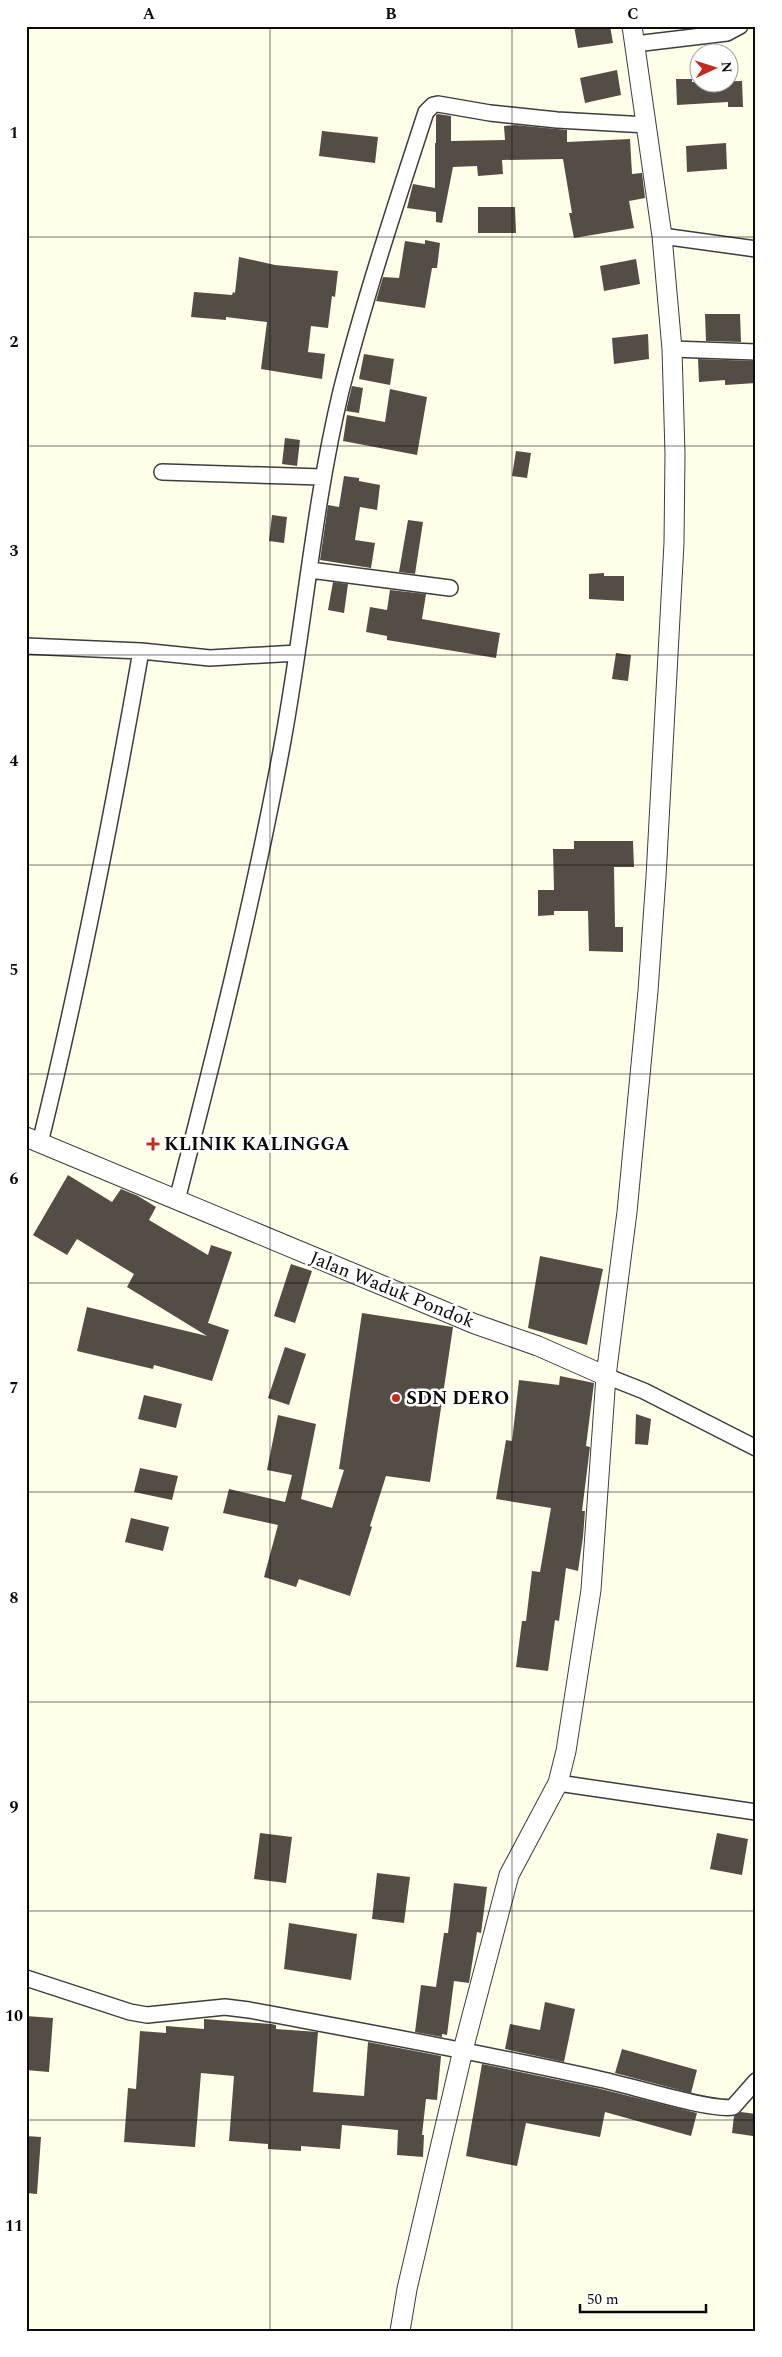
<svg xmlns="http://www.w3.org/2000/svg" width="782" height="2357" viewBox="0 0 782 2357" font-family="Spectral,serif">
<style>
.building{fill:#544d46}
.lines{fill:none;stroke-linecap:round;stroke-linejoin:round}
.minor-casing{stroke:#3d3d3d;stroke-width:18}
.tertiary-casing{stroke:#3d3d3d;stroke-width:21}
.minor{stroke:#fff;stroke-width:15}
.tertiary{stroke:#fff;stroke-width:19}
.grid{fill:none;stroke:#0a0a0a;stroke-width:1;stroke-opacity:0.55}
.poi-dot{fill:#c12c1c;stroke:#fff;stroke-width:2}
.labels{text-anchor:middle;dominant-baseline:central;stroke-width:5;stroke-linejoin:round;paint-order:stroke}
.poi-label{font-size:19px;font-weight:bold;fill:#0a0a0a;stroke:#fff;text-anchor:start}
.street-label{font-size:19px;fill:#0a0a0a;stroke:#fff}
.neatline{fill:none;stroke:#0a0a0a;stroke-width:2}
.grid-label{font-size:16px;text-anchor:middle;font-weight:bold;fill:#0a0a0a}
</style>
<rect width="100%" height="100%" fill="#fffee8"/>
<path class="building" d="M574,26h36l3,17 -35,5z
M617,70l4,25 -36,8 -5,-25z
M676,79h16v3l50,-1 1,26h-15v-5l-51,3z
M438,114l13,2v25l54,-1 -1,-14 11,-1 52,5v12l63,-3 2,35 10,-1 3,25 -16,3 5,27 -60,10 -5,-25h3l-9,-54 -61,1 1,14 -25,2 -1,-10 -24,1 -11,56 -6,-1v-10l-29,-4 6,-24 22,4v-45h1v-28z
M322,131l56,6 -3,26 -56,-7z
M726,143l1,26 -40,3 -1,-26z
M478,207h37l1,26h-38z
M425,240l15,3 -3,25h-5l-7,40 -49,-7 7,-24 16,1 6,-37 20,3z
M239,257l36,8 63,6 -3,26 -3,-1 -4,32 -17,-2 -3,26 17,2 -3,25 -61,-10 6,-47 -41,-5v3l-35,-3 3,-25 38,3 1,-3 2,1z
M636,259l4,25 -36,7 -4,-25z
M705,314h35l1,28 -35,-1z
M648,334l1,25 -35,5 -2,-26z
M364,354l30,5 -4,26 -31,-6z
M698,359l58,2v22l-31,2v-5l-26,2z
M352,386l11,2 -4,25 -13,-2z
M390,389l37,8 -10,58 -74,-14 4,-26 38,7z
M285,438l15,2 -3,26 -15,-2z
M516,451l15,2 -4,25 -15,-2z
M344,476l15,2v3l21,4 -3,25 -17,-3 -5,33 20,3 -4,25 -51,-8 8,-55 11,2z
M272,515l15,2 -3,26 -15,-2z
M408,520l15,2 -8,52 -16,-2z
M604,573v3h20v25l-35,-2v-25z
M333,582l15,2 -4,29 -16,-3z
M390,590l36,4 -4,25 78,14 -4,25 -109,-18v-4l-21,-4 4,-25 17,3z
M616,653l15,2 -3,26 -16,-2z
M574,841h59l1,26h-20l1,60h8v25l-34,-1 -1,-40h-34v4l-16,1v-26h16l-1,-41h21z
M68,1175l44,27 9,-13 17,7 18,11 -7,13 59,35 3,-10 21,7 -24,71 21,7 -17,51 -58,-16 -1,4 -76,-18 10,-44 120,29 -80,-49 7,-13 -57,-35 -10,16 -34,-20z
M540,1256l63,13 -16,76 -59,-17z
M291,1264l21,7 -17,52 -21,-7z
M362,1313l91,14 -23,155 -44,-6 -16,50 2,1 -22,69 -51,-17 -3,8 -32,-10 14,-52 -55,-12 6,-24 56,13 7,-27 -25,-5 11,-55 38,9 -15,75 31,9 12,-38 -5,-1z
M285,1347l21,7 -17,51 -21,-7z
M560,1376l34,7 -8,63 4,1 -8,64h3l-2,26 -5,34 -12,-3 -7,53 -4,-1 -7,51 -32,-4 6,-46h4l6,-50 8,1 11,-64 -55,-9 10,-59 6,1 7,-61 40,5z
M144,1395l38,9 -6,24 -38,-9z
M636,1414l15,5 -3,26 -13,-1z
M140,1468l38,8 -6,24 -38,-8z
M131,1518l38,9 -6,24 -38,-9z
M260,1833l32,4 -6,46 -32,-4z
M717,1833l31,6 -6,36 -32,-6z
M377,1873l33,4 -6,46 -32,-4z
M454,1883l33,4 -6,46 -4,-1 -8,51 -15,-2 -7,54 -5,-1v3l-27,-5 6,-47 15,2 8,-54h4z
M289,1923l68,11 -6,46 -67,-11z
M545,2002l30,7 -11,53 -59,-13 5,-25 30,6z
M26,2016l27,2 -4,54 -23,-2z
M204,2019l67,5 5,1v4l42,3 -5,60 51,4 4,-54 73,14 -4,44 -11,-1 -4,36h2l-1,22 -26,-2 1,-25 -56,-5 -2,24 -39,-3v5l-33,-2v-5l-39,-3 5,-65 -33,-3 -6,74 -71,-5 4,-54 8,1 4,-58 26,2v-7l38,3z
M622,2049l75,21 -6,23 -76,-20z
M482,2064l115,24 100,25 -6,23 -86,-24 -5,25 -74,-14 -9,43 -51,-10z
M741,2112l15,2 -3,22 -21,-3 2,-17z
M26,2136l15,1 -4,57 -11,-1z"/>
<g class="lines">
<g class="minor-casing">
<path id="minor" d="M635,44l92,-11 13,-7
M662,236l94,13
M672,349l84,3
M162,472l160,5
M310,570l140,18
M26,646l115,5 69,7 87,-5
M40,1143c40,-162 72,-327 101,-492
M177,1200c39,-151 77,-302 105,-454 22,-118 31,-238 59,-355 24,-94 55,-187 85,-279l7,-7 5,-1 52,9 67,7 90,5
M606,1376l38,15 112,57
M558,1783l198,29
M26,1978l104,34 17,3 78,-8 24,3c117,22 234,43 350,69 26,5 114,33 134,28l23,-26"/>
</g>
<g class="tertiary-casing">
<path id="tertiary" d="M26,1137l449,187 63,22 68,30
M400,2331l7,-42 56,-239 46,-175 49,-92 8,-32 25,-161 15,-214 21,-164 21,-221 8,-114 18,-334 1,-89 -3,-105 -10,-113 -30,-210"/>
</g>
<use href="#minor" class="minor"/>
<use href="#tertiary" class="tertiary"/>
</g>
<path class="grid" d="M270,26v2305M512,26v2305M26,237h730M26,446h730M26,655h730M26,865h730M26,1074h730M26,1283h730M26,1492h730M26,1702h730M26,1911h730M26,2120h730"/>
<g class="poi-dot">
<path d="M150.5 1136.5h5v5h5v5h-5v5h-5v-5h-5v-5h5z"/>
<circle cx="396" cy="1398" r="5"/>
</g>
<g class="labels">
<g class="poi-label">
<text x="164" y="1144">KLINIK KALINGGA</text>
<text x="406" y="1398">SDN DERO</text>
</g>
<g class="street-label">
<text transform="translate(392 1290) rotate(22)">Jalan Waduk Pondok</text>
</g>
</g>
<rect width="782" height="2357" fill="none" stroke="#ffffff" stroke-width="55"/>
<g transform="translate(714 68) rotate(86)"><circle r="24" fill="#ffffff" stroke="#9d9d9d"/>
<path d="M0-4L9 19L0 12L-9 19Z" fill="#c12c1c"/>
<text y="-8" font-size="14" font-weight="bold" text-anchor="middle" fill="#0a0a0a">N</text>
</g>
<path d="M580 2304v8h126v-8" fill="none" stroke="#0a0a0a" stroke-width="2.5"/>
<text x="587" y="2304" font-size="15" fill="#0a0a0a" stroke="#ffffff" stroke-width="4" paint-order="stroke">50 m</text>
<rect x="28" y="28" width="726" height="2302" class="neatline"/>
<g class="grid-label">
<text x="149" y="19">A</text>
<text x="391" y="19">B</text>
<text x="633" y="19">C</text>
<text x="14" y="138">1</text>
<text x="14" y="347">2</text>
<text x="14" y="556">3</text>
<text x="14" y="766">4</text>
<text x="14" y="975">5</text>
<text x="14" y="1184">6</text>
<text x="14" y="1393">7</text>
<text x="14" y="1603">8</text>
<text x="14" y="1812">9</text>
<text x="14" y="2021">10</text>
<text x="14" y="2231">11</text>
</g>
</svg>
